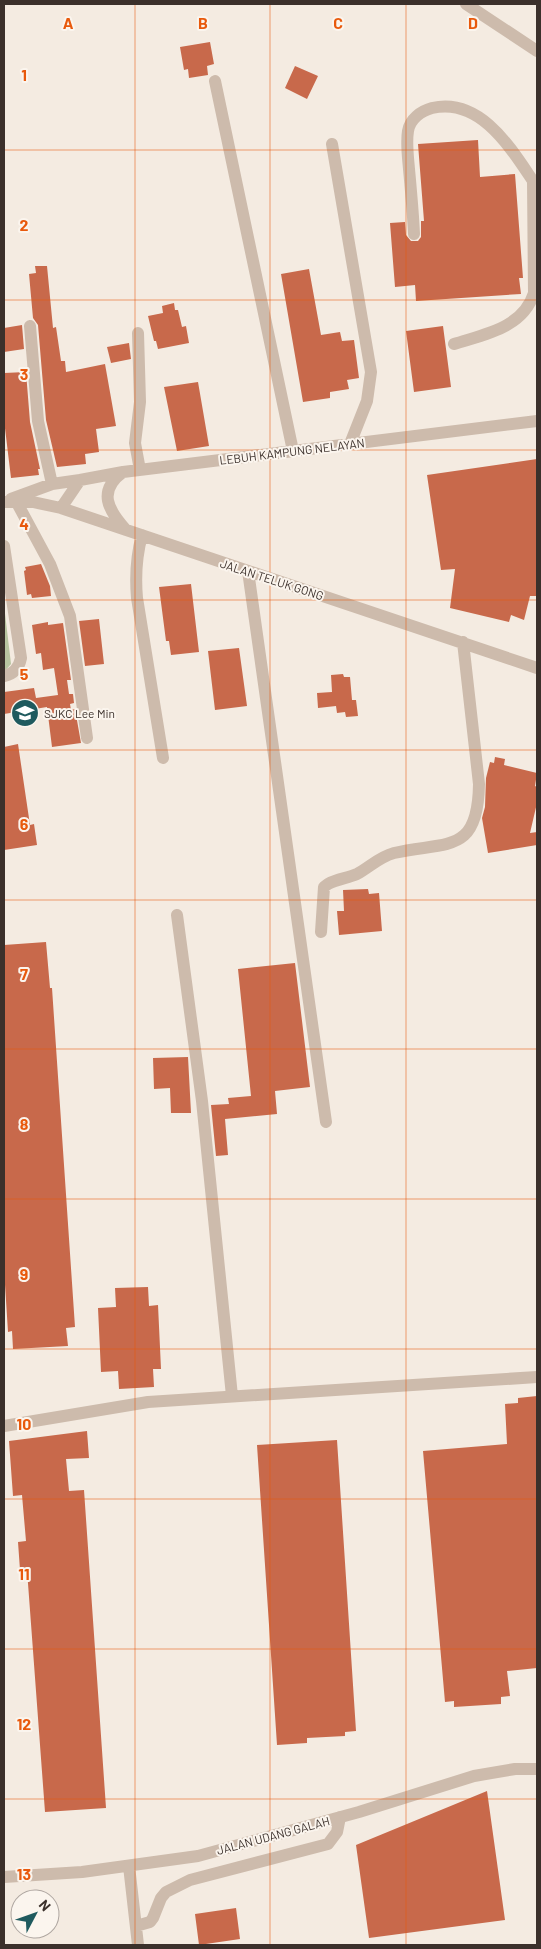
<svg xmlns="http://www.w3.org/2000/svg" width="541" height="1949" viewBox="0 0 541 1949" font-family="Barlow,sans-serif">
<style>
.green{fill:#b8c4a0}
.building{fill:#c8694b}
.lines{fill:none;stroke-linecap:round;stroke-linejoin:round}
.minor{stroke:#cdbbac;stroke-width:12}
.grid{fill:none;stroke:#e8590c;stroke-width:1;stroke-opacity:0.55}
.labels{text-anchor:middle;dominant-baseline:central;stroke-width:4;stroke-linejoin:round;paint-order:stroke}
.street-label{font-size:12px;fill:#3b302b;stroke:#fbf5ee}
.poi-label{font-size:12px;fill:#3b302b;stroke:#fbf5ee;text-anchor:start}
.grid-label{font-size:16px;text-anchor:middle;font-weight:bold;fill:#e8590c;stroke:#fbf5ee;stroke-width:4;stroke-linejoin:round;paint-order:stroke}
</style>
<rect width="100%" height="100%" fill="#f4ebe1"/>
<path class="green" d="M4,605l7,59 -7,8z"/>
<path class="building" d="M210,42l4,22 -7,2 1,9 -19,3 -1,-9 -4,1 -4,-23z
M295,66l23,10 -11,23 -22,-11z
M478,140l2,37 35,-3 8,104h-4l2,16 -105,7 -1,-16 -20,2 -5,-64 15,-1 1,13 5,6h7l3,-4v-16h3l-6,-77z
M35,266h12l6,62 3,-1 5,34h4l1,11 39,-8 11,62 -20,3 3,23 -14,2 1,10 -29,3 -11,-47 -8,-95 -5,-7 -4,-44 7,-1z
M309,269l12,66 19,-3 2,9 12,-1 5,38 -12,2 2,9 -19,3v6l-27,4 -22,-128z
M174,303l1,7h3l4,17 4,-1 3,17 -31,6 -2,-8h-2l-6,-25 15,-3 -1,-7z
M22,325l2,24 -20,3v-24z
M443,326l8,61 -37,5 -8,-61z
M129,343l2,16 -20,4 -4,-16z
M26,372l4,50 10,47h-2l1,6 -28,3 -7,-58v-47z
M198,382l11,64 -32,5 -13,-64z
M537,459v137h-7l-6,24 -13,-5 -2,7 -59,-14 5,-39 -14,1 -14,-95z
M41,564l9,22 1,10 -19,2 -1,-4 -4,1 -3,-24 2,-1 -1,-3z
M191,584l8,68 -28,3 -2,-14h-3l-7,-54z
M99,619l5,45 -19,2 -6,-45z
M48,622v3l15,-2 8,57h-4l2,14h4l1,9 -4,1 1,6 4,-1 6,34 -29,4 -5,-40 -43,7v-22l30,-4 2,10 22,-3 -4,-27 -11,2 -2,-17 -5,1 -4,-29z
M239,648l8,58 -32,4 -7,-59z
M343,674l1,3h6l2,23h4l2,16 -12,1 -1,-5 -8,1 -1,-7 -18,2 -1,-15 15,-1 -1,-17z
M18,744l12,81 4,-1 3,21 -33,5v-103z
M495,757l10,2 -1,6 33,8 -2,13 2,1v16l-7,30 7,-1v13l-49,8 -6,-35 3,-11 1,-29 4,-16 4,1z
M368,889l1,5 10,-1 3,38 -43,4 -2,-24h7l-1,-21z
M46,942l4,46h2l23,339 -9,1 2,18 -55,3 -1,-18 -4,1 -4,-63v-324z
M295,963l15,124 -35,4 2,23 -52,5 3,36 -12,1 -5,-51 18,-1 -1,-6 23,-2 -13,-127z
M188,1057l3,56h-20l-1,-25 -16,1 -1,-31z
M148,1287l1,19 9,-1 3,64h-8l1,18 -35,2 -1,-18 -17,1 -3,-64 18,-1 -1,-19z
M537,1396v272l-30,3 3,25 -9,1v7l-47,3v-6l-9,1 -22,-251 84,-7 -2,-40 13,-1v-5z
M87,1431l2,27 -23,1 3,32 15,-1 22,318 -61,4 -18,-242h-7l-2,-28 8,-1 -4,-46 -9,1 -4,-55z
M337,1440l19,291 -11,1v4l-38,2v5l-30,2 -20,-300z
M487,1791l18,129 -136,18 -13,-93z
M236,1908l4,31 -41,6 -4,-31z"/>
<g class="lines">
<path class="minor" d="M466,4l71,47
M215,81l78,370
M332,144l39,228 -4,29 -17,43
M414,234c-1,-22 -3,-43 -5,-65 -1,-12 -3,-26 -1,-38 2,-12 13,-20 24,-23 48,-11 78,39 101,73l4,3
M30,326l8,95 14,63
M138,333l2,69 -5,41 5,27
M454,344c31,-10 69,-16 80,-51l-1,-112
M123,472c-26,19 -15,38 3,58
M11,499l41,-15 28,-4
M16,501l34,63 20,52 17,122
M4,502h29l28,6 476,160
M61,508l19,-28 43,-8 414,-51
M142,535c-6,22 -7,40 -5,63l26,160
M4,546l17,112c-2,10 -7,16 -17,18
M248,571l78,551
M177,915l25,186 30,295
M321,932l3,-45 4,-3c9,-5 20,-6 29,-10 13,-7 22,-17 37,-21 53,-12 84,2 85,-69l-16,-142
M4,1426l144,-24 389,-25
M129,1866l9,79
M4,1877l78,-5 116,-16 161,-44 115,-36 41,-7h22
M136,1926l14,-4 3,-4 8,-20 5,-6 24,-12 138,-36 9,-12 3,-15"/>
</g>
<path class="grid" d="M135,4v1941M270,4v1941M406,4v1941M4,150h533M4,300h533M4,450h533M4,600h533M4,750h533M4,900h533M4,1049h533M4,1199h533M4,1349h533M4,1499h533M4,1649h533M4,1799h533"/>
<defs>
<g id="school-disc" transform="scale(1.4375)"><circle r="9.5" fill="#1f5a5e" stroke="#fbf5ee"/><path d="M0-5L7-2L0 1L-7-2ZM-4 1L0 2.5L4 1V4Q0 6-4 4Z" fill="#fff"/></g>
</defs>
<g fill-rule="evenodd">
<use href="#school-disc" x="25" y="713"/>
</g>
<g class="labels">
<g class="street-label">
<text transform="translate(292 451) rotate(-7)">LEBUH KAMPUNG NELAYAN</text>
<text transform="translate(272 579) rotate(18)">JALAN TELUK GONG</text>
<text transform="translate(273 1835) rotate(-15)">JALAN UDANG GALAH</text>
</g>
<g class="poi-label">
<text x="44" y="713">SJKC Lee Min</text>
</g>
</g>
<g class="grid-label">
<text x="68" y="29">A</text>
<text x="203" y="29">B</text>
<text x="338" y="29">C</text>
<text x="473" y="29">D</text>
<text x="24" y="81">1</text>
<text x="24" y="231">2</text>
<text x="24" y="380">3</text>
<text x="24" y="530">4</text>
<text x="24" y="680">5</text>
<text x="24" y="830">6</text>
<text x="24" y="980">7</text>
<text x="24" y="1130">8</text>
<text x="24" y="1280">9</text>
<text x="24" y="1430">10</text>
<text x="24" y="1580">11</text>
<text x="24" y="1730">12</text>
<text x="24" y="1880">13</text>
</g>
<rect width="541" height="1949" fill="none" stroke="#3b302b" stroke-width="10"/>
<g transform="translate(35 1914) rotate(49)"><circle r="24" fill="#fbf5ee" stroke="#aea6a0"/>
<path d="M0-4L9 19L0 12L-9 19Z" fill="#1f5a5e"/>
<text y="-8" font-size="14" font-weight="bold" text-anchor="middle" fill="#3b302b">N</text>
</g>
</svg>
